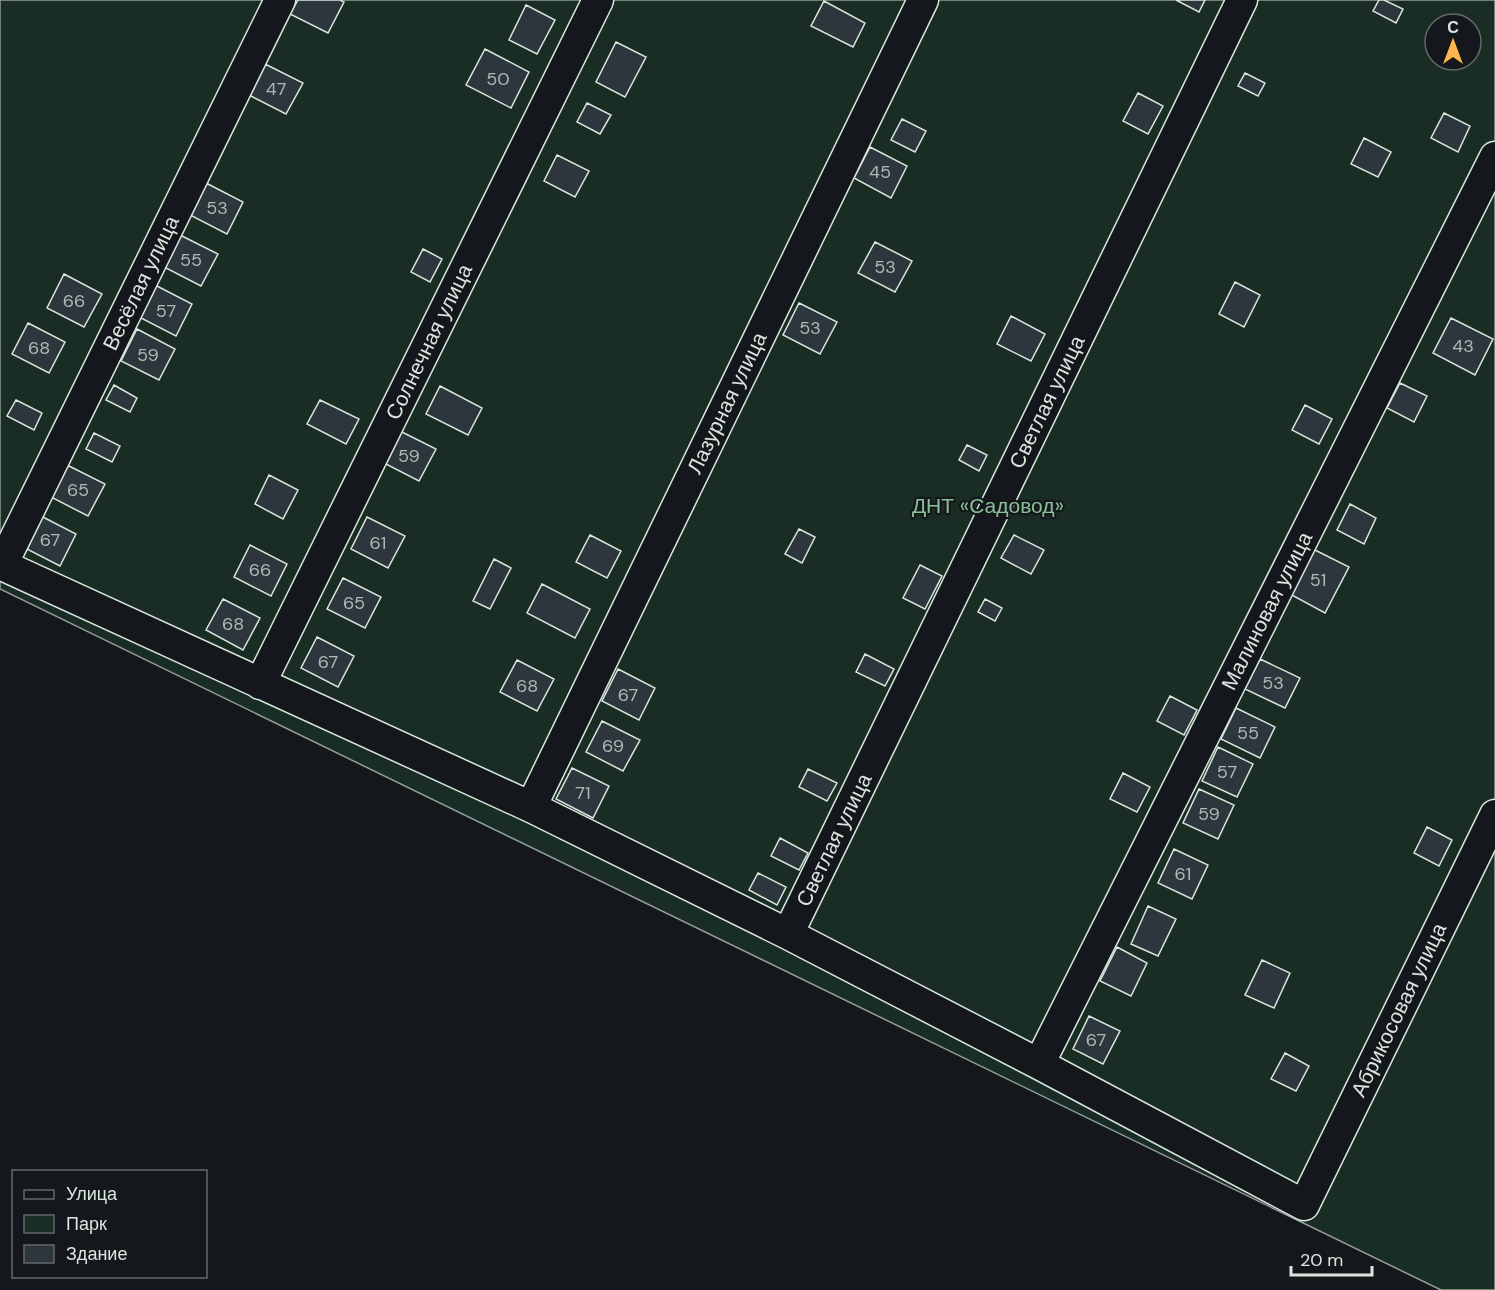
<svg xmlns="http://www.w3.org/2000/svg" width="1495" height="1290" viewBox="0 0 1495 1290" font-family="'DM Sans',sans-serif">
<style>
.green{fill:#1a2d24;stroke:#939e99;stroke-width:1.5;fill-rule:evenodd}
.building{fill:#2c363c;stroke:#d8e6dc;stroke-width:1.5}
.lines{fill:none;stroke-linecap:round;stroke-linejoin:round}
.minor-casing{stroke:#d8e6dc;stroke-width:33}
.minor{stroke:#14181c;stroke-width:30}
.labels{text-anchor:middle;dominant-baseline:central;stroke-width:4.5;stroke-linejoin:round;paint-order:stroke}
.number-label{font-size:18px;fill:#adbab4}
.street-label{font-size:21px;fill:#d8e6dc;stroke:#14181c}
.park-label{font-size:21px;fill:#8ac095;stroke:#14181c}
</style>
<rect width="100%" height="100%" fill="#14181c"/>
<path class="green" d="M0,0h1495v1290h-54l-1441,-701zM1435,24h36v36h-36z"/>
<path class="building" d="M298,0h42l4,2 -16,31 -38,-19z
M1176,0h29l-6,12z
M1379,0h5l19,9 -7,14 -23,-12z
M824,1l41,22 -12,24 -42,-21z
M526,5l29,15 -18,34 -28,-14z
M616,42l30,15 -21,40 -29,-15z
M485,49l44,23 -18,36 -45,-23z
M265,64l38,19 -17,31 -37,-19z
M1245,73l20,10 -7,13 -20,-10z
M1138,93l25,13 -15,28 -25,-13z
M587,103l24,12 -11,19 -23,-12z
M1444,113l26,13 -12,26 -27,-14z
M902,119l24,12 -11,21 -24,-12z
M1364,138l27,14 -13,25 -27,-13z
M870,147l37,19 -16,32 -37,-20z
M557,155l32,16 -14,26 -31,-16z
M206,183l37,19 -16,32 -37,-19z
M180,235l38,19 -17,32 -37,-19z
M875,242l37,19 -17,31 -37,-19z
M423,249l19,10 -12,23 -19,-10z
M64,274l38,20 -18,33 -37,-19z
M1235,282l25,13 -16,32 -25,-13z
M155,285l37,19 -16,32 -37,-19z
M799,303l38,19 -17,32 -37,-19z
M1011,316l34,18 -14,27 -34,-17z
M1451,318l42,21 -18,36 -42,-22z
M28,323l37,19 -16,31 -37,-19z
M137,329l38,20 -16,31 -38,-19z
M1400,383l27,13 -13,26 -27,-14z
M114,385l23,13 -7,14 -24,-12z
M440,386l42,22 -14,27 -42,-21z
M16,400l26,13 -8,17 -27,-14z
M320,400l39,19 -13,25 -39,-20z
M1305,405l27,14 -13,25 -27,-14z
M398,430l38,19 -17,32 -37,-19z
M94,433l26,13 -8,16 -26,-13z
M967,445l20,10 -8,16 -20,-11z
M67,465l38,19 -17,32 -37,-19z
M269,475l29,15 -15,29 -28,-15z
M1350,504l26,14 -12,26 -27,-14z
M39,515l37,19 -16,32 -37,-19z
M367,517l38,19 -17,32 -37,-19z
M799,529l16,8 -13,26 -17,-9z
M590,535l31,16 -14,27 -31,-16z
M1014,535l30,15 -13,24 -30,-16z
M250,545l37,19 -16,32 -37,-19z
M1311,548l38,19 -24,46 -37,-20z
M494,559l17,9 -21,41 -17,-8z
M920,565l22,11 -17,33 -22,-11z
M343,578l38,19 -16,31 -38,-19z
M542,584l48,25 -15,29 -48,-25z
M223,599l37,19 -17,32 -37,-20z
M985,599l17,9 -7,13 -17,-9z
M317,637l37,19 -16,31 -37,-19z
M865,654l29,15 -9,17 -29,-14z
M1260,659l40,19 -15,30 -40,-19z
M517,660l37,19 -17,32 -37,-19z
M618,669l37,19 -16,32 -37,-19z
M1170,696l27,14 -13,25 -27,-14z
M1236,708l39,19 -15,31 -39,-19z
M602,721l38,19 -17,31 -37,-19z
M1218,747l35,17 -16,33 -35,-16z
M572,768l37,18 -16,32 -37,-19z
M808,769l29,14 -10,18 -28,-14z
M1123,773l27,14 -13,25 -27,-13z
M1199,789l35,16 -16,34 -35,-16z
M1427,827l25,13 -13,26 -25,-13z
M780,838l28,15 -9,17 -28,-14z
M1174,849l34,16 -16,34 -34,-16z
M758,873l28,14 -9,18 -28,-15z
M1148,906l28,13 -18,37 -27,-12z
M1117,947l30,16 -16,33 -31,-15z
M1262,960l28,13 -16,35 -29,-13z
M1089,1016l31,15 -17,33 -30,-15z
M1285,1053l24,13 -13,25 -25,-12z"/>
<g class="lines">
<g class="minor-casing">
<path id="minor" d="M0,564l531,243 257,127 251,130 265,141 191,-390
M2,565l278,-565
M260,684l338,-684
M531,807l392,-807
M788,934l454,-934
M1039,1064l456,-907"/>
</g>
<use href="#minor" class="minor"/>
</g>
<g class="labels">
<g class="number-label">
<text x="498" y="79">50</text>
<text x="276" y="89">47</text>
<text x="880" y="172">45</text>
<text x="217" y="208">53</text>
<text x="191" y="260">55</text>
<text x="885" y="267">53</text>
<text x="74" y="301">66</text>
<text x="166" y="311">57</text>
<text x="810" y="328">53</text>
<text x="1463" y="346">43</text>
<text x="39" y="348">68</text>
<text x="148" y="355">59</text>
<text x="409" y="456">59</text>
<text x="78" y="490">65</text>
<text x="50" y="540">67</text>
<text x="378" y="543">61</text>
<text x="260" y="570">66</text>
<text x="1318" y="580">51</text>
<text x="354" y="603">65</text>
<text x="233" y="624">68</text>
<text x="328" y="662">67</text>
<text x="1273" y="683">53</text>
<text x="527" y="686">68</text>
<text x="628" y="695">67</text>
<text x="1248" y="733">55</text>
<text x="613" y="746">69</text>
<text x="1227" y="772">57</text>
<text x="583" y="793">71</text>
<text x="1209" y="814">59</text>
<text x="1183" y="874">61</text>
<text x="1096" y="1040">67</text>
</g>
<g class="street-label">
<text transform="translate(141 283) rotate(-64)">Весёлая улица</text>
<text transform="translate(429 342) rotate(-64)">Солнечная улица</text>
<text transform="translate(1047 402) rotate(-64)">Светлая улица</text>
<text transform="translate(727 403) rotate(-64)">Лазурная улица</text>
<text transform="translate(1267 611) rotate(-63)">Малиновая улица</text>
<text transform="translate(834 840) rotate(-64)">Светлая улица</text>
<text transform="translate(1399 1010) rotate(-64)">Абрикосовая улица</text>
</g>
<g class="park-label">
<text x="988" y="506">ДНТ «Садовод»</text>
</g>
</g>
<rect x="12" y="1170" width="195" height="108" fill="#14181c" stroke="#626a69" stroke-width="1.5"/>
<rect x="24" y="1190" width="30" height="9" fill="#14181c" stroke="#626a69" stroke-width="1.5"/>
<text x="66" y="1200" font-size="18" fill="#d8e6dc">Улица</text>
<rect x="24" y="1215" width="30" height="18" fill="#1a2d24" stroke="#626a69" stroke-width="1.5"/>
<text x="66" y="1230" font-size="18" fill="#d8e6dc">Парк</text>
<rect x="24" y="1245" width="30" height="18" fill="#2c363c" stroke="#626a69" stroke-width="1.5"/>
<text x="66" y="1260" font-size="18" fill="#d8e6dc">Здание</text>
<g transform="translate(1453 42)"><circle r="28" fill="#14181c" stroke="#626a69" stroke-width="1.5"/>
<path d="M0-4.5L10 22L0 15L-10 22Z" fill="#ffb74d"/>
<text y="-9" font-size="16" font-weight="bold" text-anchor="middle" fill="#d8e6dc">С</text>
</g>
<path d="M1291 1266v9h81v-9" fill="none" stroke="#d8e6dc" stroke-width="3"/>
<text x="1300" y="1266" font-size="18" fill="#d8e6dc" stroke="#14181c" stroke-width="4.5" paint-order="stroke">20 m</text>
</svg>
